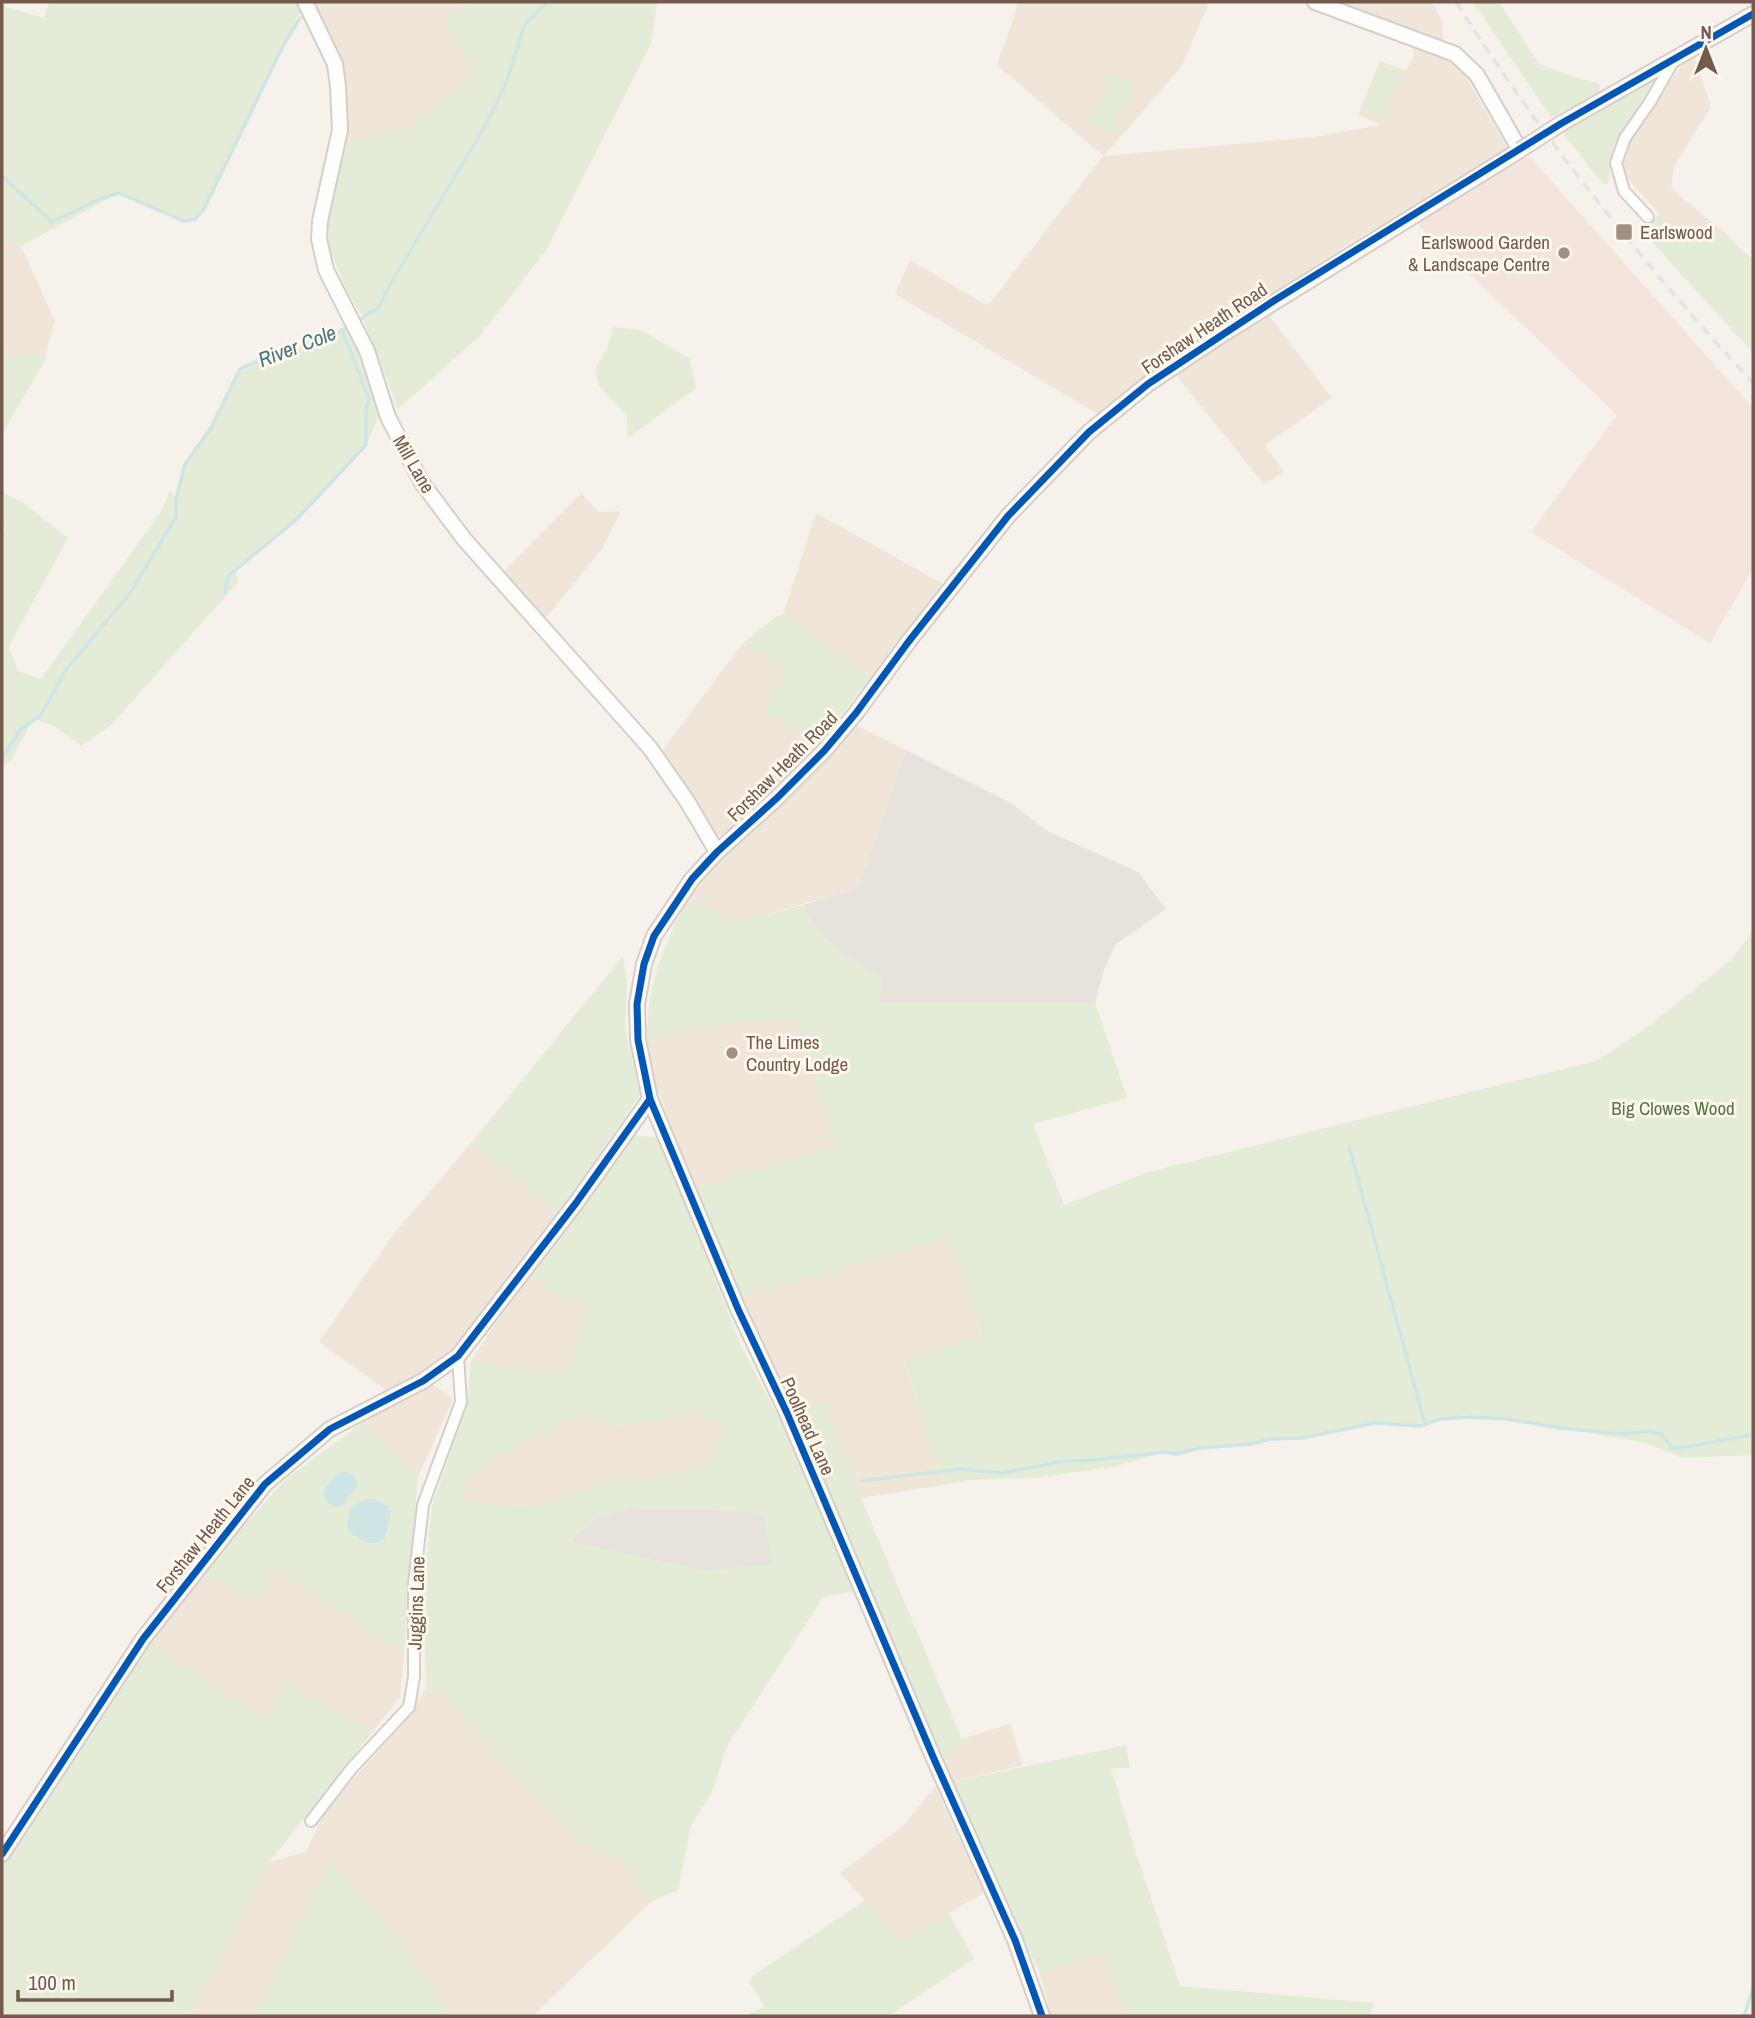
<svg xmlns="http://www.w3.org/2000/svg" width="1755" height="2018" viewBox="0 0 1755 2018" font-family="'Archivo Narrow',sans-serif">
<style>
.residential{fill:#efe5d9}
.commercial{fill:#f3e4dd}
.industrial{fill:#e8e2dd}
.green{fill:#e4ecd7;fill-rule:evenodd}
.water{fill:#cee5e6}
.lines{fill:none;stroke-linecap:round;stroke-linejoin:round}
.stream{stroke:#cee5e6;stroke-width:3.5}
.minor-casing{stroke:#d5cfca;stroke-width:14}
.tertiary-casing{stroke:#d5cfca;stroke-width:18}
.minor{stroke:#fefdfc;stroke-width:10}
.tertiary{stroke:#fefdfc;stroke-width:14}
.rail{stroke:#e4e2e4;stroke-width:3.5;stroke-dasharray:10 7;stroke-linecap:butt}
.tertiary-bridge-casing{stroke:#d5cfca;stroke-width:18;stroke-linecap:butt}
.tertiary-bridge{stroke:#fefdfc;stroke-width:14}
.cycleway-casing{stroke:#fef7ed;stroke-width:11}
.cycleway{stroke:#0057b8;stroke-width:7}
.poi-dot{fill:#a18f84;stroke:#fef7ed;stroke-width:2.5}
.labels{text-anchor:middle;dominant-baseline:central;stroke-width:6;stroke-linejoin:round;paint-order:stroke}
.poi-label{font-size:19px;fill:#735a4d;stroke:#fef7ed;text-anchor:start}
.street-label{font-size:19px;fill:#735a4d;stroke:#fef7ed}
.park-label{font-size:19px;fill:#567846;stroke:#fef7ed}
.water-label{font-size:21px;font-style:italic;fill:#45767e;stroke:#fef7ed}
</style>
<rect width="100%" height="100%" fill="#f6f2eb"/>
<path class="residential" d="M311,2h157l-25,19 32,55 -68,52 -62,17 -2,-81z
M1019,2h190l-27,64 -78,90 211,-19 66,-12 -23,-10 22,-54 26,10 8,-16 -2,-13 46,22 50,84 -167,101 -243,165 -203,-120 15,-34 78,46 115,-150 -106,-91z
M1334,2h97l12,20v20z
M1695,59l16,48 -37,59 -3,22 57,48 -46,3 -57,-63 -5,-14 12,-25 44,-64 11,-13z
M2,239l19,7 34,75 -9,32 -35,3 -9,-7z
M1267,313l65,85 -67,47 19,27 -20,12 -89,-110z
M581,493l17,19 23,-1 -19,38 -58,71 -43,-46z
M816,513l127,71 -72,94 -88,-64z
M743,643l44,28 -25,37 54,38 -27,36 -38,35 -30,19 -6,-3 -54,-81z
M855,725l51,25 -47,137 -100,30h-34l-38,-18 41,-49 65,-57z
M798,1020l39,126 -142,42 -39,-102 -9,-48 91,-17z
M472,1142l85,73 -101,131 -21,20 -45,27 -71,-51 74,-107z
M949,1237l33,101 -78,23 39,124 -82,13 -37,-96 -30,9 -55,-115z
M529,1272l17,13 -2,3 42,13 -18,73 -97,-13z
M430,1383l23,16 -35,78 -56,-54z
M691,1409l33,20 -13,34 -49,14 -55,4 -63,25 -45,-1 -35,-4 -2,-17 15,-15 65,-36 39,-17 36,9 43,-4z
M276,1570l128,83 -4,44 -28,36 -85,-49 -21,35 -116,-75 51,-71z
M438,1688l57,66 89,89 36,15 32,43 -119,115h-83l-45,-68 -75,-88 -76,156h-65l80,-154 37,-10 19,-41 65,-73 36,-49z
M1010,1724l13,41 -71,17 -8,-24 18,-19z
M935,1786l49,107 -83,47 -61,-67 64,-48z
M1103,1950l24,66h-76l-11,-42z"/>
<path class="commercial" d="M1529,156l224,252v161l-43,74 -179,-111 86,-117 -204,-195z"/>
<path class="industrial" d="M906,750l105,53 36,28 91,41 28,37 -50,35 -13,28 -8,31h-217l5,-24 -46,-30 -23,-22 -11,-22 56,-18z
M631,1508l73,1 59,4 12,52 -70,6 -135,-29 24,-23z"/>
<path class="green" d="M49,2h249l4,5 -98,202 -12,9h-12l-61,-25 -98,53 -19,-7v-233l42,12z
M468,2h189l-6,42 -106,208 -66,85 -81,72 -35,-91 -14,-23 -20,-47 -1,-39 17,-64 62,-17 68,-52 -32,-55z
M1473,2h26l40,62 41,15 19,4 1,10 -8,6 -41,18z
M1381,64l22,9 -19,48 -22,-9z
M1114,73l23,12 -26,48 -23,-12z
M1655,79l-41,70 -6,35 -6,-1 -39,-50z
M1660,214l22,25 46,-3 25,24v93l-113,-124z
M348,326l32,88 -14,31 -70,75 -61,50 3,12 -127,143 -30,21 -28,-21 -20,-6 -22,42 -9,5v-233l6,-9 -6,7v-39l20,10 46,36 -59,108 9,25 23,8 121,-169 8,-19 6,7 9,-34 26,-36 29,-59 45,-21 40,-9z
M613,327l28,3 49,29 6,29 -68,50 -1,-22 -28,-30 -4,-17 12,-20z
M2,349l9,7 35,-3 1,4 -45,77z
M783,614l88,64 -55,68 -54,-38 25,-37 -44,-28 32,-26z
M687,899l39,18h33l44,-12c20,41 45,48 80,74l-4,24h216l32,95 -94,26 31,81 84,-33 448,-111 45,-29 90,-72 22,-29v524l-71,3 -36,-15 -139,-24 -45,-4 -42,11 -46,-3 -71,15 -33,1 -19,5 -52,4 -23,6 -11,-2 -48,14 -82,12 -65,2 -27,5 -39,-125 78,-23 -33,-99 -210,58 -44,-108 141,-42 -39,-126 -59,1 -91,17c0,-54 17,-91 40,-139z
M623,956l4,25 -2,47 15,67 -83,120 -85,-73z
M632,1135l28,3 81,208 36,68 47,-12 37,96 101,241 -18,19 -75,-168 -45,6 -97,150 -14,44 -22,36 -13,64 -26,11 -32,-43 -36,-15 -89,-89 -57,-66 -12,1 -3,-104 9,-79 35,-101 4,-44 97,13 18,-73h-13l-30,-12 3,-4 -17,-13zM691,1409l32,20 -12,34 -49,14 -55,4 -63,25 -45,-1 -35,-4 -2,-17 16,-15 64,-36 39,-17 36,9 43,-4zM631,1508l73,1 58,4 12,51 -69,7 -135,-29 24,-23z
M362,1423l56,54 -14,176 -128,-83 -20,31 -55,-28 85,-94z
M150,1644l116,75 21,-35 85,49 -103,129 -80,154h-187v-159z
M1126,1745l4,23h-19l25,85 44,133 194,17 -4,13h-243l-24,-66 -63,24 -88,-192z
M330,1860l75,88 45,68h-196z
M865,1900l36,40 48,-27 25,46 -85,57h-144l20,-10 -16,-24 4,-6z"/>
<path class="water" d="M343,1471l11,3 3,11 -13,19 -5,3 -7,-1 -9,-9c1,-12 10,-19 20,-26z
M365,1499h9l15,8 1,10 -5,21 -7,5h-10l-18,-10 -3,-7 3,-17z"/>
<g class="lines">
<path class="stream" d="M2,176l50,46 50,-24 17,-5 65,28 11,-2 9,-10 78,-161 18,-30
M356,322l23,-15 12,-24 93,-155 22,-45 19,-59 23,-22
M225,593l3,-17 68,-56 70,-75v-36l3,-10 -27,-69
M2,758l19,-29 20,-14 24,-44 65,-78 46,-76v-18l9,-35 26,-36 29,-59 45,-21 40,-9 25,-13
M1349,1146l76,278
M862,1481l98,-12 42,4 63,-12 29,-1 71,-8 11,2 23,-6 52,-4 19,-5 33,-1 71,-15 46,3 20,-7 30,-2 37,2 54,9 63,6 26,-3 12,4 10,13c28,-1 54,-10 81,-13
M1744,2016l9,-28"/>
<g class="minor-casing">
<path id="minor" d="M1648,217l-24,-26 -8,-28 9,-25 25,-36 24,-42
M311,1821l41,-53 57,-61 5,-30v-93l9,-79 38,-103 -3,-46"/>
</g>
<g class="tertiary-casing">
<path id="tertiary" d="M305,2l30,62 3,23 2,43 -20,91 -1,18 7,31 41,81 21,66 34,66 42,56 186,209 37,53 30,51
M1562,123l191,-109
M2,1854l141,-215 122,-155 65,-55 93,-48 35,-25 118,-153 74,-104
M1042,2016l-27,-76 -81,-181 -147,-346 -49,-104 -88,-210 -12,-59 -1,-36 7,-40 10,-28 38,-57 25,-27 60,-54 47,-47 32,-38 53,-72 99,-125 81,-84 59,-48 75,-50 297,-184 -43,-75 -22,-21 -140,-52"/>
</g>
<use href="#minor" class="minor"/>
<use href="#tertiary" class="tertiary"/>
<path class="rail" d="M1456,2c87,137 187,262 297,381"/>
<g class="tertiary-bridge-casing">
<path id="tertiary-bridge" d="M1520,150l42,-27"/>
</g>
<use href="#tertiary-bridge" class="tertiary-bridge"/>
<g class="cycleway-casing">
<path id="cycleway" d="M2,1854l141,-215 122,-155 65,-55 93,-48 35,-25 118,-153 74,-104
M1042,2016l-27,-76 -81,-181 -147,-346 -49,-104 -88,-210 -12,-59 -1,-36 7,-40 10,-28 38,-57 25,-27 60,-54 47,-47 32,-38 53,-72 99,-125 81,-84 59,-48 127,-84 287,-177 191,-109"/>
</g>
<use href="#cycleway" class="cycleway"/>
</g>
<g class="poi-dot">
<rect x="1615" y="223" width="18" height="18" rx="3.5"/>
<circle cx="1564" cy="253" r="7"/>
<circle cx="732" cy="1053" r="7"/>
</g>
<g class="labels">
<g class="poi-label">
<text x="1640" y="232">Earlswood</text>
<text x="1550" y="242" text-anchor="end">Earlswood Garden<tspan x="1550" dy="22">&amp; Landscape Centre</tspan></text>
<text x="746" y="1042">The Limes<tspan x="746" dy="22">Country Lodge</tspan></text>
</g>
<g class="street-label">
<text transform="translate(1204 328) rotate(-34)">Forshaw Heath Road</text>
<text transform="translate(414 464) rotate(60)">Mill Lane</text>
<text transform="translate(782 766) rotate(-45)">Forshaw Heath Road</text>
<text transform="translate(808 1426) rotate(66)">Poolhead Lane</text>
<text transform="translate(205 1534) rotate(-51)">Forshaw Heath Lane</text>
<text transform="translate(416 1603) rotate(-88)">Juggins Lane</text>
</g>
<g class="park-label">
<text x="1673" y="1108">Big Clowes Wood</text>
</g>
<g class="water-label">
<text transform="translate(297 346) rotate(-21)">River Cole</text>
</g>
</g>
<rect width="1755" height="2018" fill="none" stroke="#735a4d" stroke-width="7"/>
<g transform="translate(1706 49)" stroke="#fef7ed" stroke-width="5" paint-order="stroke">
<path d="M0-5L12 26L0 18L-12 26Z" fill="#735a4d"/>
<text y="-10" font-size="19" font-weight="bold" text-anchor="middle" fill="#735a4d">N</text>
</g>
<path d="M18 1990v10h154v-10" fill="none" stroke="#735a4d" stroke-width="3.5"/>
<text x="28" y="1990" font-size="21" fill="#735a4d" stroke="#fef7ed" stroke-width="5" paint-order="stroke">100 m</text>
</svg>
